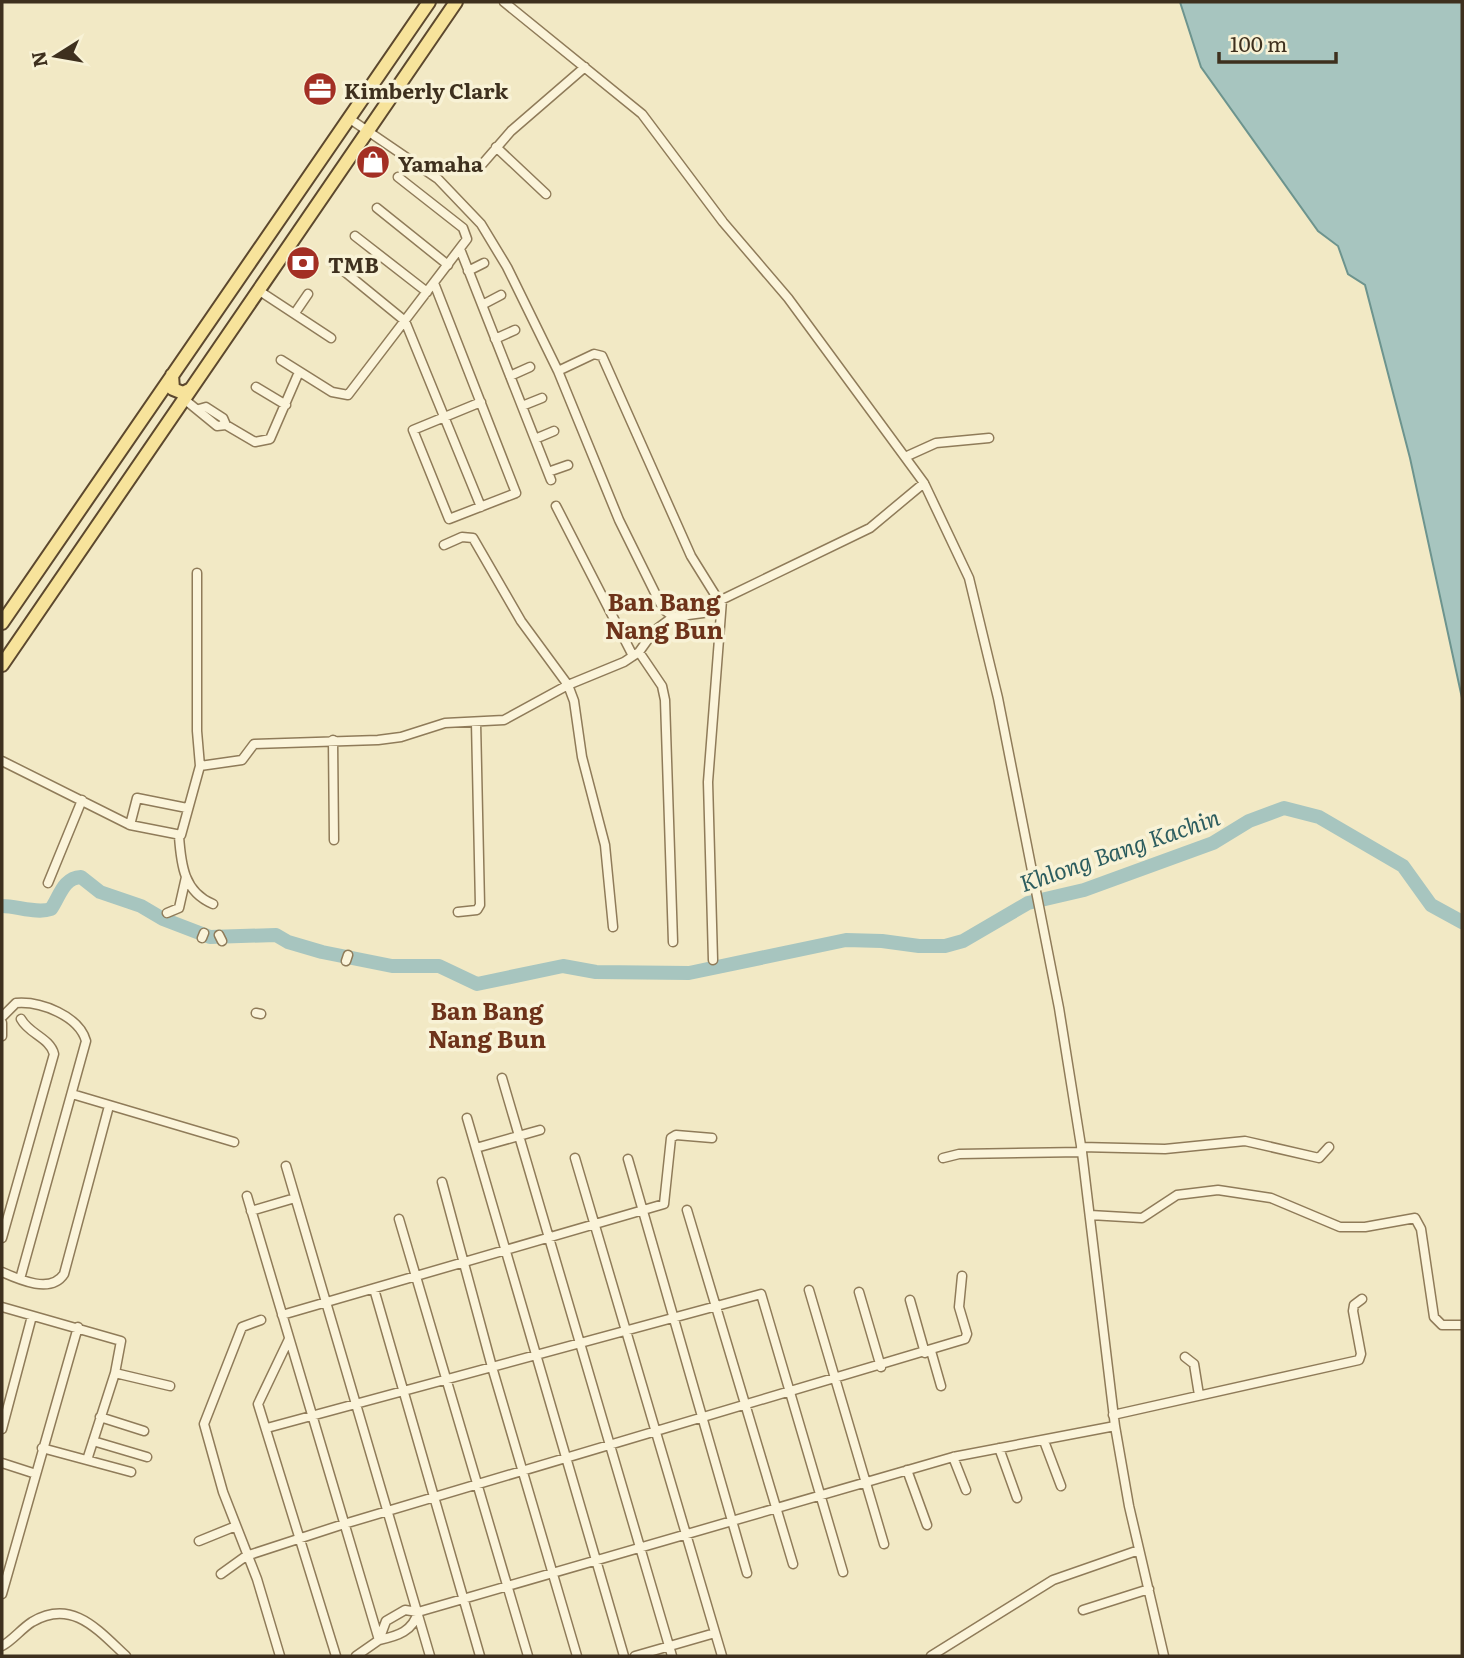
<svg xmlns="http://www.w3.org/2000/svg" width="1464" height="1658" viewBox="0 0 1464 1658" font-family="Literata,serif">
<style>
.water{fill:#a7c5bf;stroke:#6d948e;stroke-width:2}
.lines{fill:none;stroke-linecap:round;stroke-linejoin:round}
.river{stroke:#a7c5bf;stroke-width:14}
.street-casing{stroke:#8f7b59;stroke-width:11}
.primary-casing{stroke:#5c482e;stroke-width:16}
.street{stroke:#fbf4da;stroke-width:8}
.primary{stroke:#f7e39b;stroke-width:12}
.labels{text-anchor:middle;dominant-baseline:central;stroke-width:7;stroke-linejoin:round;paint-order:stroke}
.poi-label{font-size:21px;font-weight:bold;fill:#3e301e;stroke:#f8f2d6;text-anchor:start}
.water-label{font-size:23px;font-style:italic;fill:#2c5d5f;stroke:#f8f2d6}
.quarter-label{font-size:24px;font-weight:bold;fill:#6e331a;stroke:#f8f2d6}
</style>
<rect width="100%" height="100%" fill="#f2e9c5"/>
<path class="water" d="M1180,2h282v696l-52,-240 -45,-173 -17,-11 -10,-28 -20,-15 -117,-164z"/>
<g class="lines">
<path class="river" d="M2,906c15,0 35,8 49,3 9,-13 12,-31 30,-32l19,15 41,14 22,13 47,18 66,-2 12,7 34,10 70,14h47l38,18 86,-18 33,6 93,1 157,-33 36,1 37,5h26l18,-5 65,-38 56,-13 129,-47 36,-22 35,-13 35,9 84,49 28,39 31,17"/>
<g class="street-casing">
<path id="street" d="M504,2l138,112 81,108 65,76 136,185 45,95 29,120 61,310 23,144 33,274 14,80 35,150
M350,119l88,60 43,45 26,43 51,104 61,149 44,89 10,8
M496,147l50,47
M478,169l33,-38 74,-64
M377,208l71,57
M355,236l72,56
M460,249l91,231
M334,263l71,58 76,186
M468,271l16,-8
M434,283l82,210 -67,26 -36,-89 68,-28
M258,290l73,48
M482,305l19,-10
M295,313l13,-19
M495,339l20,-9
M281,360l51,32 16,3 119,-156 -4,-11 -65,-51
M558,371l36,-17 8,2 89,200 28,45
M510,376l20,-9
M256,387l30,18
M184,399l33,27 9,-1 -3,-7 -17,-11 -7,2
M522,406l20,-8
M226,425l29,17 15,-3 29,-67
M535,439l19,-8
M905,457l31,-14 53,-5
M548,472l20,-7
M556,506l77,150
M444,545l18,-8 11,1 48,83 47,64 6,16 8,56 23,88 8,82
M639,652l23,34 3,14 8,242
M333,740l1,100
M2,761l128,64 51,10 19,-69 -3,-35v-158
M200,766l42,-6 12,-16 124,-4 23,-3 44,-14 59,-3 64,-35 56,-23 15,-10 15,-21 19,-14 30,-4 16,-12 151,-73 54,-45
M130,825l7,-27 50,10
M179,836c2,29 5,56 34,68
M48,883l34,-83
M458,912l19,-2 3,-5 -4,-183
M167,913l12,-5 7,-31
M219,935l3,6
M202,938l2,-5
M713,960l-5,-178 14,-182
M346,961l2,-6
M256,1013l5,1
M2,1017l14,-14c25,-2 63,13 70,38l-66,238
M2,1023v13
M502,1078l170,578
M72,1094l162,48
M467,1118l157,538
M1081,1147l84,2 80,-8 74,17 10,-11
M476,1148l64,-18
M575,1158l147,498
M943,1158l16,-4 123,-2
M628,1159l119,414
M286,1166l144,490
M442,1182l50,185 85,289
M247,1196l132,444c19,-4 34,-9 39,-28
M687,1210l106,354
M251,1211l44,-13
M1090,1215l52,3 35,-23 41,-5 53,8 69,29h25l50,-9 6,11 13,88 8,8h20
M399,1219l129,437
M2,1238l52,-184c-4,-16 -25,-20 -33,-35
M2,1272c18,8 49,22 62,2l45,-168
M374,1289l106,367
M809,1290l75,254
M859,1292l22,75
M910,1300l15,53
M2,1307l119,34 -6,32 -28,87
M282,1315l382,-111 7,-66 5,-3 36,3
M261,1320l-19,7 -38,97 19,68 34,87 23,77
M289,1339l-31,65 78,252
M931,1351l10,35
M1185,1357l9,7 5,31
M115,1373l55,13
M1113,1415l246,-55 2,-6 -8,-43 1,-6 8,-6
M100,1417l44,14
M267,1428l494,-134 82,278
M2,1429l30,-113
M93,1441l54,16
M1044,1441l17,45
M42,1448l89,24
M999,1448l18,50
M953,1457l13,33
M2,1463l34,11
M907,1470l20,55
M199,1541l37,-15
M221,1574l25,-18 98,-32 621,-185 2,-5 -8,-27 3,-31
M2,1594l76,-267
M1083,1610l66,-21
M2,1646c11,-6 19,-17 30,-24 40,-24 66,8 94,34
M356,1656l23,-16 7,-19 19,-11 13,2 45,-13 490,-142 162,-31
M635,1656l80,-23
M931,1656l122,-76 86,-30"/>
</g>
<g class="primary-casing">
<path id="primary" d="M172,375l1,14 10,4 8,-4
M2,623l427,-621
M2,665l454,-663"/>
</g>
<use href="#street" class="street"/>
<use href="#primary" class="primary"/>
</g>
<defs>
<g id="office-disc" transform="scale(1.75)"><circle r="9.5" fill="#a32f24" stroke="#f8f2d6"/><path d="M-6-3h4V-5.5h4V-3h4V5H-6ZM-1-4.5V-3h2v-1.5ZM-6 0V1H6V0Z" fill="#fff"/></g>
<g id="shop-disc" transform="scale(1.75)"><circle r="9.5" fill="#a32f24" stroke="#f8f2d6"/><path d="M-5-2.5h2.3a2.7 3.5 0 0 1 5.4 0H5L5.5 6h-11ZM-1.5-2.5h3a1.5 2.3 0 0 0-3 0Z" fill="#fff"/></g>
<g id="bank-disc" transform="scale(1.75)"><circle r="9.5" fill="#a32f24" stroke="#f8f2d6"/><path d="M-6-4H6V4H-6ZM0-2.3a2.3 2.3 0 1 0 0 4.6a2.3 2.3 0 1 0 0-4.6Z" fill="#fff"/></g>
</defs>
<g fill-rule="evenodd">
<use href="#office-disc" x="320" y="89"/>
<use href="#shop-disc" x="373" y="162"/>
<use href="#bank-disc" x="303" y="263"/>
</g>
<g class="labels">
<g class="poi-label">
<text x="344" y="89">Kimberly Clark</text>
<text x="398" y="162">Yamaha</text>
<text x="328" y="263">TMB</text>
</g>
<g class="water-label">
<text transform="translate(1119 849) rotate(-19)">Khlong Bang Kachin</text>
</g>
<g class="quarter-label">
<text x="664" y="600">Ban Bang<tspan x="664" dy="28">Nang Bun</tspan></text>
<text x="487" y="1009">Ban Bang<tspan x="487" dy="28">Nang Bun</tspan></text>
</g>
</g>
<rect width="1464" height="1658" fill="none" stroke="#3e301e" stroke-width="7"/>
<g transform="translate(56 56) rotate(259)" stroke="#f8f2d6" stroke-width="5" paint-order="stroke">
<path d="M0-5L12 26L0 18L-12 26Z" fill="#3e301e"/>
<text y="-10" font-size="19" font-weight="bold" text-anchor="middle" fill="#3e301e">N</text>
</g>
<path d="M1219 52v10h117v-10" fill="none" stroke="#3e301e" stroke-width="3.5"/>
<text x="1230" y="52" font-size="21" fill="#3e301e" stroke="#f8f2d6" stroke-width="5" paint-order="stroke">100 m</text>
</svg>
